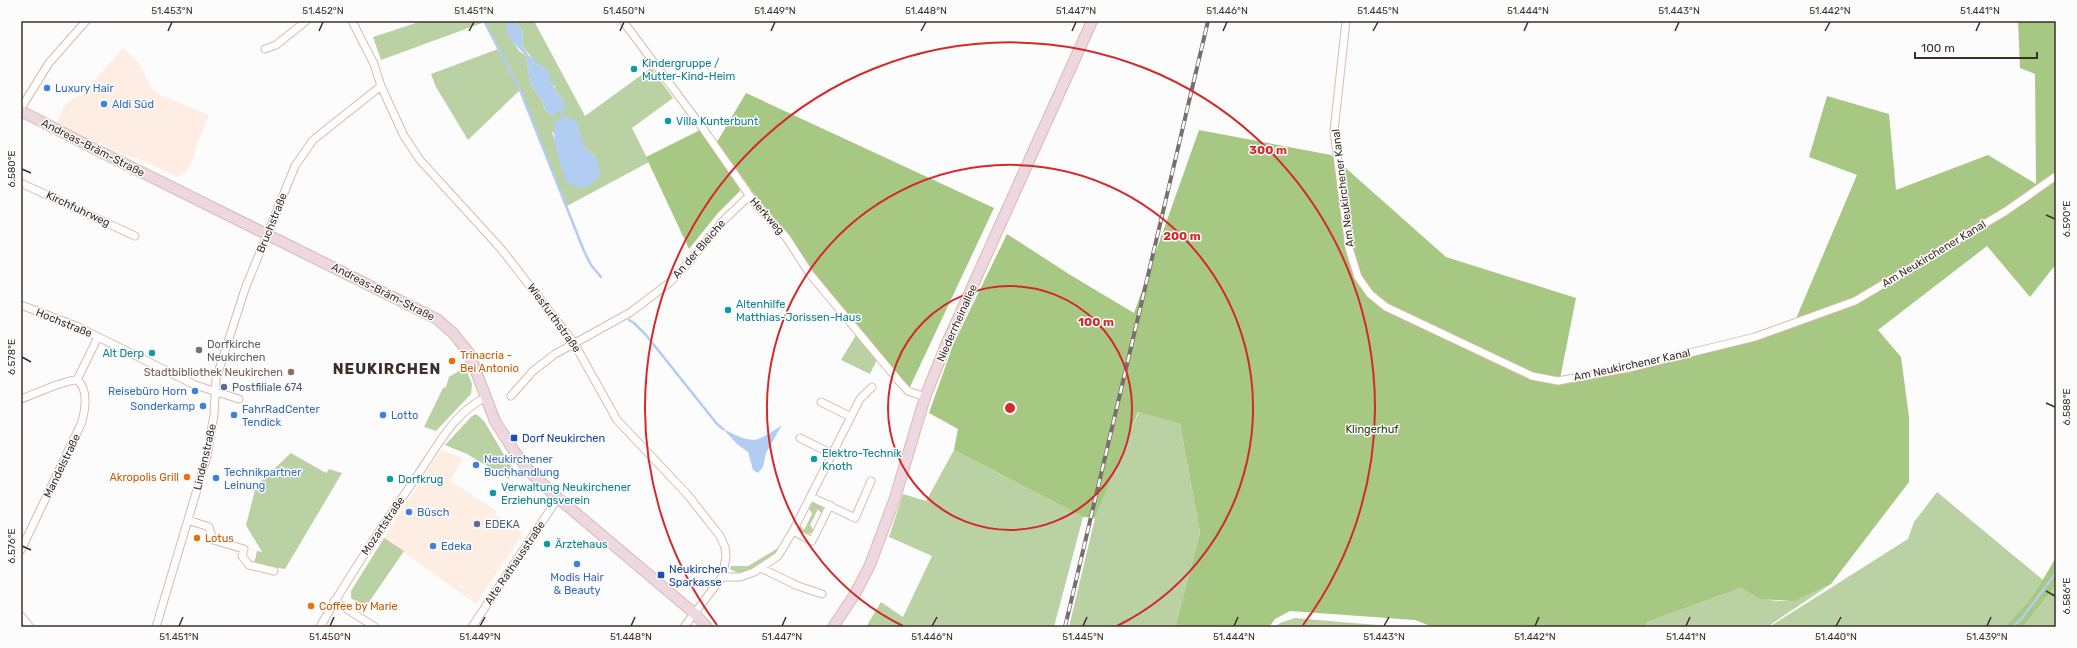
<svg xmlns="http://www.w3.org/2000/svg" width="2077" height="648" viewBox="0 0 2077 648" font-family="Rubik,sans-serif">
<style>
.built{fill:#feede3}
.green{fill:#b9d1a3;fill-rule:evenodd}
.forest{fill:#a6c883}
.water{fill:#b2cdf2}
.lines{fill:none;stroke-linecap:round;stroke-linejoin:round}
.stream{stroke:#b2cdf2;stroke-width:2.5}
.street-casing{stroke:#ddbaa7;stroke-width:9}
.secondary-casing{stroke:#ddbaa7;stroke-width:12}
.street{stroke:#fff;stroke-width:7}
.secondary{stroke:#edd7e0;stroke-width:10}
.rail-casing{stroke:#786e6a;stroke-width:4}
.rail{stroke:#fcfcfc;stroke-width:2.5;stroke-dasharray:8;stroke-linecap:butt}
.ticks{fill:none;stroke:#3d2f28;stroke-width:1.5}
.ring{fill:none;stroke:#d62828;stroke-width:2}
.culture-dot{fill:#0f9aa8;stroke:#fcfcfc;stroke-width:1.5}
.shop-dot{fill:#3f7fe0;stroke:#fcfcfc;stroke-width:1.5}
.worship-dot{fill:#6b7280;stroke:#fcfcfc;stroke-width:1.5}
.food-dot{fill:#e8710a;stroke:#fcfcfc;stroke-width:1.5}
.education-dot{fill:#8d6e63;stroke:#fcfcfc;stroke-width:1.5}
.service-dot{fill:#5c6f8a;stroke:#fcfcfc;stroke-width:1.5}
.transit-dot{fill:#1a4fb4;stroke:#fcfcfc;stroke-width:1.5}
.labels{text-anchor:middle;dominant-baseline:central;stroke-width:3;stroke-linejoin:round;paint-order:stroke}
.culture-label{font-size:11px;fill:#0d838f;stroke:#fcfcfc;text-anchor:start}
.shop-label{font-size:11px;fill:#366cbe;stroke:#fcfcfc;text-anchor:start}
.street-label{font-size:11px;fill:#3d2f28;stroke:#fcfcfc}
.worship-label{font-size:11px;fill:#5b616d;stroke:#fcfcfc;text-anchor:start}
.food-label{font-size:11px;fill:#c56008;stroke:#fcfcfc;text-anchor:start}
.education-label{font-size:11px;fill:#785e54;stroke:#fcfcfc;text-anchor:end}
.service-label{font-size:11px;fill:#4e5e75;stroke:#fcfcfc;text-anchor:start}
.park-label{font-size:11px;fill:#283e0c;stroke:#fcfcfc}
.transit-label{font-size:11px;fill:#164399;stroke:#fcfcfc;text-anchor:start}
.district-label{font-size:15px;font-weight:bold;letter-spacing:1px;fill:#3d2f28;stroke:#fcfcfc}
.centre{fill:#d62828;stroke:#fcfcfc;stroke-width:2}
.ring-label{font-size:12px;text-anchor:middle;font-weight:bold;fill:#d62828;stroke:#fcfcfc;stroke-width:3;stroke-linejoin:round;paint-order:stroke}
.neatline{fill:none;stroke:#3d2f28;stroke-width:1.5}
.ticks-label{font-size:10px;text-anchor:middle;fill:#3d2f28}
</style>
<rect width="100%" height="100%" fill="#fcfcfc"/>
<path class="built" d="M123,48l15,14 16,30 55,23 -12,30 -4,14 -5,11 -8,6 -3,1 -33,-16 -29,-10 -58,-28 8,-19 18,-11z
M441,450l22,8 -13,23 47,30 -2,3 28,19 -47,71 -92,-66z"/>
<path class="green" d="M422,21h59l1,2 -101,37 -8,-23z
M485,21h21v9l13,21 7,5 4,26 5,9 7,9 3,10 7,6 14,-11 -11,-15v-4l-7,-4 -1,-12 -13,-9 -12,-16 1,-13 -8,-11h19l51,95 66,-48 22,30 -41,30 17,34 -82,44 -47,-116 -52,50 -32,-53 -5,-13 67,-25 15,26zM552,132l33,16 11,9 -38,-7z
M856,335l22,23 -8,16 -29,-14z
M465,367l7,17 -1,10 -35,37 -12,-4 19,-39 3,-1 3,-10z
M1139,412l41,12 20,109 -23,87v7h-108l26,-109 22,-58z
M476,414l8,7 28,47 2,5 -5,6 -42,-25 -22,-9 27,-29z
M954,450l129,67 -29,110h-188l15,-25 22,15 29,-61 -43,-19 14,-43 23,7z
M291,453l35,20 3,-4 13,4 -57,96 -31,-5 3,-13 5,1 -16,-27 10,-39z
M1937,492l106,88 -24,33 -14,14h-236l139,-88 6,-17z
M813,502l8,2 2,3 -1,7 -4,-5 -8,16 4,6c-6,5 -12,3 -16,-3l1,-4 5,6 8,-16 -4,-8z
M384,538l20,13 -39,57 -14,-10v-7z
M780,547c-9,13 -26,22 -42,26l-8,-4 1,-3h17z
M1831,584l-64,43h-121l1,-5 94,-34c38,22 53,13 90,-4z
M2056,585v42h-33z
M1295,618l105,9h-124l4,-4z"/>
<path class="forest" d="M2018,21h38v243l-26,33 -43,-51 -109,84 23,27 8,60v65l-78,102 -37,17 -34,-2 -19,-11 -94,34 -1,5h-213l-18,-7 -125,-9 -15,8 -6,8h-92v-7l23,-87 -20,-109 -42,-12 -43,106 -12,-1 -129,-67 4,-21 -29,-16 24,-68 54,-111 65,42 62,37 65,-183 132,25 115,102 130,41 -16,81h30l202,-51 65,-153 -48,-18 18,-61 62,18 7,76 92,-35 48,29 -1,-110 -15,-6z
M746,93l248,115 -85,181 -97,-116 -23,-38 -32,-37 -40,-56z
M700,130l39,56 1,5 -22,22 -29,36 -43,-92z
M2056,557v28l-33,42h-18c21,-21 37,-44 51,-70z"/>
<path class="water" d="M506,21h9l8,11 -1,13 7,11 18,14 3,6 -1,6h4l2,8 12,16 -15,10 -7,-6 -3,-10 -7,-9 -5,-9 -4,-26 -14,-15 -6,-11z
M563,116l13,4 9,28 11,9 4,14 -3,8 -8,7 -11,2 -11,-5c-7,-16 -16,-46 -12,-61z
M782,425l-16,28 -3,14 -5,6 -5,-3 -5,-18 -10,-7 -15,-16c31,15 31,15 59,-4z"/>
<g class="lines">
<path class="stream" d="M484,21l36,69 64,161 7,14 10,12
M561,110l2,6
M629,320l5,3 12,12 71,89 6,5
M2013,627l9,-9 34,-45"/>
<g class="street-casing">
<path id="street" d="M352,21l22,43 7,22 23,50 16,24 82,90 72,93 43,77 70,74 33,42 5,11 1,10 -4,20 -38,50
M623,21l81,109 52,75 30,32 24,37 88,106 10,11 17,6
M1346,21l-12,110 15,117 9,29 12,17 16,13 146,69 26,5 71,-13 126,-31 100,-36 151,-90 50,-35
M265,49l11,-4 30,-24
M21,108l28,-45 37,-42
M21,183l114,53
M21,305l55,21 119,59 44,14
M77,380l21,-43
M511,396l22,-25 22,-17 76,-42 38,-29 19,-20 35,-42 26,-25
M21,399c14,-5 43,-19 56,-19
M821,402l30,15
M800,438l32,16
M811,497l44,21 16,-37
M188,520l21,7 4,13 31,9 -2,7 7,9 25,6
M793,531l19,10 18,-36
M21,550l61,-128c3,-12 7,-33 -5,-42
M763,569l35,17 24,8
M722,577h18l14,-5 24,-16 15,-25 67,-132 12,-12
M334,601l41,26
M21,616l9,11
M156,627l51,-171 7,-41 2,-36 29,-90 50,-123 18,-26 68,-54
M320,627c30,-53 64,-103 99,-154 19,-28 35,-60 67,-76
M472,627l86,-129"/>
</g>
<g class="secondary-casing">
<path id="secondary" d="M21,111l72,37 344,171 16,14 16,20 26,68 19,30 17,22 27,25 136,115 13,14
M833,627l22,-33 15,-29 25,-67 30,-101 21,-52 146,-324"/>
</g>
<use href="#street" class="street"/>
<use href="#secondary" class="secondary"/>
<g class="rail-casing">
<path id="rail" d="M1065,627l143,-606"/>
</g>
<use href="#rail" class="rail"/>
</g>
<path class="ticks" d="M168,31l4,-9M319,31l4,-9M469,31l5,-9M620,31l4,-9M771,31l4,-9M921,31l5,-9M1072,31l4,-9M1223,31l4,-9M1373,31l5,-9M1524,31l4,-9M1675,31l4,-9M1825,31l5,-9M1976,31l4,-9M22,169l9,4M2046,215l9,4M22,357l9,5M2046,403l9,4M22,546l9,4M2046,591l9,5M179,626l4,-9M330,626l4,-9M480,626l5,-9M631,626l4,-9M782,626l4,-9M932,626l5,-9M1083,626l4,-9M1234,626l4,-9M1384,626l5,-9M1535,626l4,-9M1686,626l4,-9M1836,626l5,-9M1987,626l4,-9"/>
<g class="ring">
<circle cx="1010" cy="408" r="122"/>
<path d="M903 626A243 243 0 1 1 1117 626"/>
<path d="M717 625A365 365 0 1 1 1303 625"/>
</g>
<g class="culture-dot">
<circle cx="634" cy="69" r="4"/>
<circle cx="668" cy="121" r="4"/>
<circle cx="728" cy="310" r="4"/>
<circle cx="152" cy="353" r="4"/>
<circle cx="814" cy="459" r="4"/>
<circle cx="390" cy="479" r="4"/>
<circle cx="493" cy="493" r="4"/>
<circle cx="547" cy="544" r="4"/>
</g>
<g class="shop-dot">
<circle cx="47" cy="88" r="4"/>
<circle cx="104" cy="104" r="4"/>
<circle cx="195" cy="391" r="4"/>
<circle cx="203" cy="406" r="4"/>
<circle cx="234" cy="415" r="4"/>
<circle cx="383" cy="415" r="4"/>
<circle cx="476" cy="465" r="4"/>
<circle cx="216" cy="478" r="4"/>
<circle cx="409" cy="512" r="4"/>
<circle cx="433" cy="546" r="4"/>
<circle cx="577" cy="564" r="4"/>
</g>
<circle class="worship-dot" cx="199" cy="350" r="4"/>
<g class="food-dot">
<circle cx="452" cy="361" r="4"/>
<circle cx="187" cy="477" r="4"/>
<circle cx="197" cy="538" r="4"/>
<circle cx="311" cy="606" r="4"/>
</g>
<circle class="education-dot" cx="291" cy="372" r="4"/>
<g class="service-dot">
<circle cx="224" cy="387" r="4"/>
<circle cx="477" cy="524" r="4"/>
</g>
<g class="transit-dot">
<rect x="510" y="434" width="8" height="8" rx="2"/>
<rect x="657" y="571" width="8" height="8" rx="2"/>
</g>
<g class="labels">
<g class="culture-label">
<text x="642" y="63">Kindergruppe /<tspan x="642" dy="13">Mutter-Kind-Heim</tspan></text>
<text x="676" y="121">Villa Kunterbunt</text>
<text x="736" y="304">Altenhilfe<tspan x="736" dy="13">Matthias-Jorissen-Haus</tspan></text>
<text x="144" y="353" text-anchor="end">Alt Derp</text>
<text x="822" y="453">Elektro-Technik<tspan x="822" dy="13">Knoth</tspan></text>
<text x="398" y="479">Dorfkrug</text>
<text x="501" y="487">Verwaltung Neukirchener<tspan x="501" dy="13">Erziehungsverein</tspan></text>
<text x="555" y="544">Ärztehaus</text>
</g>
<g class="shop-label">
<text x="55" y="88">Luxury Hair</text>
<text x="112" y="104">Aldi Süd</text>
<text x="187" y="391" text-anchor="end">Reisebüro Horn</text>
<text x="195" y="406" text-anchor="end">Sonderkamp</text>
<text x="242" y="409">FahrRadCenter<tspan x="242" dy="13">Tendick</tspan></text>
<text x="391" y="415">Lotto</text>
<text x="484" y="459">Neukirchener<tspan x="484" dy="13">Buchhandlung</tspan></text>
<text x="224" y="472">Technikpartner<tspan x="224" dy="13">Leinung</tspan></text>
<text x="417" y="512">Büsch</text>
<text x="441" y="546">Edeka</text>
<text x="577" y="577" text-anchor="middle">Modis Hair<tspan x="577" dy="13">&amp; Beauty</tspan></text>
</g>
<g class="street-label">
<text transform="translate(93 148) rotate(27)">Andreas-Bräm-Straße</text>
<text transform="translate(1343 188) rotate(-97)">Am Neukirchener Kanal</text>
<text transform="translate(78 209) rotate(25)">Kirchfuhrweg</text>
<text transform="translate(767 216) rotate(48)">Herkweg</text>
<text transform="translate(272 223) rotate(-68)">Bruchstraße</text>
<text transform="translate(699 249) rotate(-49)">An der Bleiche</text>
<text transform="translate(1934 254) rotate(-31)">Am Neukirchener Kanal</text>
<text transform="translate(383 292) rotate(27)">Andreas-Bräm-Straße</text>
<text transform="translate(554 318) rotate(54)">Wiesfurthstraße</text>
<text transform="translate(64 323) rotate(22)">Hochstraße</text>
<text transform="translate(957 323) rotate(-66)">Niederrheinallee</text>
<text transform="translate(1632 365) rotate(-12)">Am Neukirchener Kanal</text>
<text transform="translate(205 457) rotate(-77)">Lindenstraße</text>
<text transform="translate(62 466) rotate(-64)">Mandelstraße</text>
<text transform="translate(383 526) rotate(-56)">Mozartstraße</text>
<text transform="translate(515 563) rotate(-56)">Alte Rathausstraße</text>
</g>
<g class="worship-label">
<text x="207" y="344">Dorfkirche<tspan x="207" dy="13">Neukirchen</tspan></text>
</g>
<g class="food-label">
<text x="460" y="355">Trinacria -<tspan x="460" dy="13">Bei Antonio</tspan></text>
<text x="179" y="477" text-anchor="end">Akropolis Grill</text>
<text x="205" y="538">Lotus</text>
<text x="319" y="606">Coffee by Marie</text>
</g>
<g class="education-label">
<text x="283" y="372">Stadtbibliothek Neukirchen</text>
</g>
<g class="service-label">
<text x="232" y="387">Postfiliale 674</text>
<text x="485" y="524">EDEKA</text>
</g>
<g class="park-label">
<text x="1372" y="429">Klingerhuf</text>
</g>
<g class="transit-label">
<text x="522" y="438">Dorf Neukirchen</text>
<text x="669" y="569">Neukirchen<tspan x="669" dy="13">Sparkasse</tspan></text>
</g>
<g class="district-label">
<text x="387" y="369">NEUKIRCHEN</text>
</g>
</g>
<circle cx="1010" cy="408" r="6" class="centre"/>
<g class="ring-label">
<text x="1268" y="154">300 m</text>
<text x="1182" y="240">200 m</text>
<text x="1096" y="326">100 m</text>
</g>
<rect width="2077" height="648" fill="none" stroke="#fcfcfc" stroke-width="44"/>
<path d="M1915 52v6h122v-6" fill="none" stroke="#3d2f28" stroke-width="2"/>
<text x="1921" y="52" font-size="12" fill="#3d2f28" stroke="#fcfcfc" stroke-width="3" paint-order="stroke">100 m</text>
<rect x="22" y="22" width="2033" height="604" class="neatline"/>
<g class="ticks-label">
<text x="172" y="14">51.453°N</text>
<text x="323" y="14">51.452°N</text>
<text x="474" y="14">51.451°N</text>
<text x="624" y="14">51.450°N</text>
<text x="775" y="14">51.449°N</text>
<text x="926" y="14">51.448°N</text>
<text x="1076" y="14">51.447°N</text>
<text x="1227" y="14">51.446°N</text>
<text x="1378" y="14">51.445°N</text>
<text x="1528" y="14">51.444°N</text>
<text x="1679" y="14">51.443°N</text>
<text x="1830" y="14">51.442°N</text>
<text x="1980" y="14">51.441°N</text>
<text transform="translate(11 169) rotate(-90)" y="4">6.580°E</text>
<text transform="translate(2066 219) rotate(-90)" y="4">6.590°E</text>
<text transform="translate(11 357) rotate(-90)" y="4">6.578°E</text>
<text transform="translate(2066 407) rotate(-90)" y="4">6.588°E</text>
<text transform="translate(11 546) rotate(-90)" y="4">6.576°E</text>
<text transform="translate(2066 596) rotate(-90)" y="4">6.586°E</text>
<text x="179" y="640">51.451°N</text>
<text x="330" y="640">51.450°N</text>
<text x="480" y="640">51.449°N</text>
<text x="631" y="640">51.448°N</text>
<text x="782" y="640">51.447°N</text>
<text x="932" y="640">51.446°N</text>
<text x="1083" y="640">51.445°N</text>
<text x="1234" y="640">51.444°N</text>
<text x="1384" y="640">51.443°N</text>
<text x="1535" y="640">51.442°N</text>
<text x="1686" y="640">51.441°N</text>
<text x="1836" y="640">51.440°N</text>
<text x="1987" y="640">51.439°N</text>
</g>
</svg>
